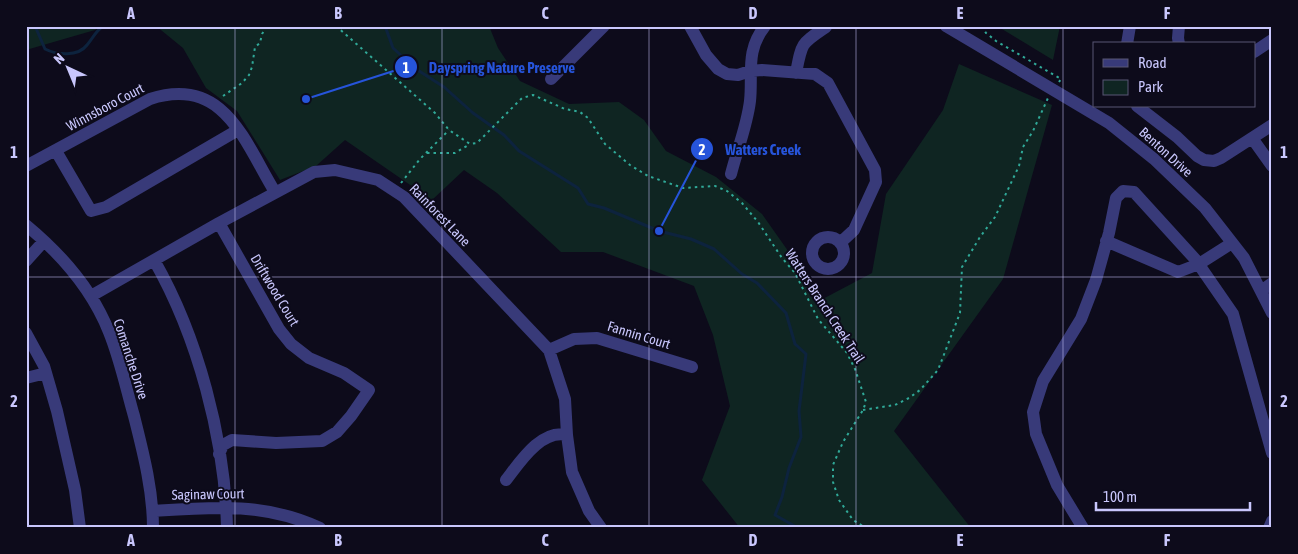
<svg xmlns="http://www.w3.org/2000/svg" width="1298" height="554" viewBox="0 0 1298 554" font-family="'Asap Condensed',sans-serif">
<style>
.green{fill:#0f2522}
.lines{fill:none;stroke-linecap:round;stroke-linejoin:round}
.stream{stroke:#0d233e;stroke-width:3}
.path{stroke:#30a998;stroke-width:2;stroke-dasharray:2.5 4;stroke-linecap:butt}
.minor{stroke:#383a79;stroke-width:12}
.grid{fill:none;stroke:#c9c7fd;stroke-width:1;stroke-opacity:0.55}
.labels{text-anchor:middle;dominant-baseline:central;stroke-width:4;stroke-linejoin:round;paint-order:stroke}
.street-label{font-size:14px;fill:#c9c7fd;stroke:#0d0b1b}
.leader{fill:none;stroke:#2654da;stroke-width:2}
.callout-dot{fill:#2654da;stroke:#0d0b1b;stroke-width:2}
.mark-label{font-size:15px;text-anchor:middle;font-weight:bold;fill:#fff}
.callout-label{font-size:15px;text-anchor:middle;font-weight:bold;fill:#2654da;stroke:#0d0b1b;stroke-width:4;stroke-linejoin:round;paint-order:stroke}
.neatline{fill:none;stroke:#c9c7fd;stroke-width:2}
.grid-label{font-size:16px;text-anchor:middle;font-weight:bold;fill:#c9c7fd}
</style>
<rect width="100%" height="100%" fill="#0d0b1b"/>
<path class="green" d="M26,26h75l-6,4 -69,20z
M156,26h333l9,22 22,33 49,23 50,-2 25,18 22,31 50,26 46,37 36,51 19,37 55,-29 14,-79 57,-84 16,-46 93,41 -49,174 -109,152 77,97h-231l-38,-48 28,-74 -17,-71 -19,-49 -91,-34h-42l-64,-59 -33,-23 -32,30 -87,-60 -29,26 -36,14 -43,-69 -31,-23 -23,-40z
M997,26h63l-7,34z"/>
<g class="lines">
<path class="stream" d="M35,26l10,23c12,6 33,8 42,-4 6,-7 8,-13 16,-19
M385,26l8,22 23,21 28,18 29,26 31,22 15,16 59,37 10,16 16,4 55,23 32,8 23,10 28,25 15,9 29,30 9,31 11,10 -7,57 2,26 -12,31 -7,29 -7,18 23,13"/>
<path class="path" d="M336,26l99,87 14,17 21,14 7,-1 45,-45 11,-3 32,14 15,3 8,6 17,26 25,21 18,11 35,12 32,-2 12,5 15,12 16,19 24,36 13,15 23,46 29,34 8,16 11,33 -3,8 -20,32 -10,23v17l6,18 14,20 13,8
M982,26l4,7 10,8 65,38 -2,3
M223,96l19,-13 7,-8 3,-8 3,-20 5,-4 2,-9 5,-8
M427,153h28l15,-9
M401,183l19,-24 29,-29
M863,410l32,-5 14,-7 11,-8 18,-20 22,-57 2,-46 18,-30 15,-20 24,-51 4,-19 10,-16 15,-33"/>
<path class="minor" d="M690,26l16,29 12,14 9,5 11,1 12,-4 12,-1 53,4 13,9 47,87 1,12 -22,48 -14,13
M946,26l163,97 45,36 51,49 39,50 28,55
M1179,26l-1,12 1,6
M1127,44l3,-18
M1254,52l18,-12
M796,73c6,-31 5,-29 30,-46
M551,79l53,-53
M1137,106l40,31 20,19 7,4 10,1 7,-3 51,-33
M1252,138l20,28
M56,151l35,60 15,-4 132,-77
M26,166l124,-67c74,-24 94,42 125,93
M731,174c6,-24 16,-48 19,-73 3,-27 -5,-50 15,-75
M219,223l60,106 12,15 18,14 35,15 25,17 -18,26 -14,16 -15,9 -46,2 -44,-3 -9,5 -4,9
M26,225c35,29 66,64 83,107 11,27 17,56 25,84 9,36 19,74 19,112
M812 253a16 16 0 1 1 32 0a16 16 0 1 1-32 0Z
M1106,241l72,31 21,-8 33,-21
M154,260c44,77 71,179 73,268
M26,261l18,-20
M1261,291l11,-8
M91,296l128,-73 95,-51 21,-2 43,10 26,17 145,153 16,49 2,36 5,37 17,39 12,17
M26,333l18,33 13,45 18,79 5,38
M549,350l25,-11 23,-1 95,29
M26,378l20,-5
M506,480c14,-18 35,-51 61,-45
M153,511c58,-4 112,-9 167,17
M1083,528l-26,-43 -21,-51 -3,-22 10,-31 38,-62 15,-39 13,-47 7,-35 7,-7 11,1 61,67 38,55 39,139
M1269,528l3,-7"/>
</g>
<path class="grid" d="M235,26v502M442,26v502M649,26v502M856,26v502M1063,26v502M26,277h1246"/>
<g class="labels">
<g class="street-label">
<text transform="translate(105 107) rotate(-28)">Winnsboro Court</text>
<text transform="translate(1166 152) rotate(42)">Benton Drive</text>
<text transform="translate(440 215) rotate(46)">Rainforest Lane</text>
<text transform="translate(275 290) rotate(59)">Driftwood Court</text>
<text transform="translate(825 306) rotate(57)">Watters Branch Creek Trail</text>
<text transform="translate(639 335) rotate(17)">Fannin Court</text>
<text transform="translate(131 359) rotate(72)">Comanche Drive</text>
<text transform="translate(208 494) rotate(-1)">Saginaw Court</text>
</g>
</g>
<path class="leader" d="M306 99L406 67M659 231L702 149"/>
<g class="callout-dot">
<circle cx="306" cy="99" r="5"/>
<circle cx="659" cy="231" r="5"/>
<circle cx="406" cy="67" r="12"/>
<circle cx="702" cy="149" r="12"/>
</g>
<g class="mark-label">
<text x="406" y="73">1</text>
<text x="702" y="155">2</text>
</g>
<g class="callout-label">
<text x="502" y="73">Dayspring Nature Preserve</text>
<text x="763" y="155">Watters Creek</text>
</g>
<rect width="1298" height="554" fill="none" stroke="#0d0b1b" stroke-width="55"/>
<rect x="1093" y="42" width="162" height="65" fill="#0d0b1b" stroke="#585675"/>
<rect x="1103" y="59" width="25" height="8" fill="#383a79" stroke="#585675"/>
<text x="1138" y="68" font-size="15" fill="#c9c7fd">Road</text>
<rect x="1103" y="80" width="25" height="15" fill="#0f2522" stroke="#585675"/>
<text x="1138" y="92" font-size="15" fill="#c9c7fd">Park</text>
<g transform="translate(68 68) rotate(316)" stroke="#0d0b1b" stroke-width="4" paint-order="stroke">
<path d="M0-4L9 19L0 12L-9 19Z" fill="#c9c7fd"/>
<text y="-8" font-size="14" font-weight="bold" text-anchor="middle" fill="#c9c7fd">N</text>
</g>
<path d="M1096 502v8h154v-8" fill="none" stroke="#c9c7fd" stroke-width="2.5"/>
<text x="1103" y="502" font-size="15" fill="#c9c7fd" stroke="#0d0b1b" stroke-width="4" paint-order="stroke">100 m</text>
<rect x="28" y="28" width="1242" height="498" class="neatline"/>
<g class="grid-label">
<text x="131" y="19">A</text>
<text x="338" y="19">B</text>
<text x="545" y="19">C</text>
<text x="753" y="19">D</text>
<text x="960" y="19">E</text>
<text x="1167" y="19">F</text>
<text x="14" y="158">1</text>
<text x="1284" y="158">1</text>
<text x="14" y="407">2</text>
<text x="1284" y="407">2</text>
<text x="131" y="546">A</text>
<text x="338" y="546">B</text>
<text x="545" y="546">C</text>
<text x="753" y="546">D</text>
<text x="960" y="546">E</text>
<text x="1167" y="546">F</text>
</g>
</svg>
